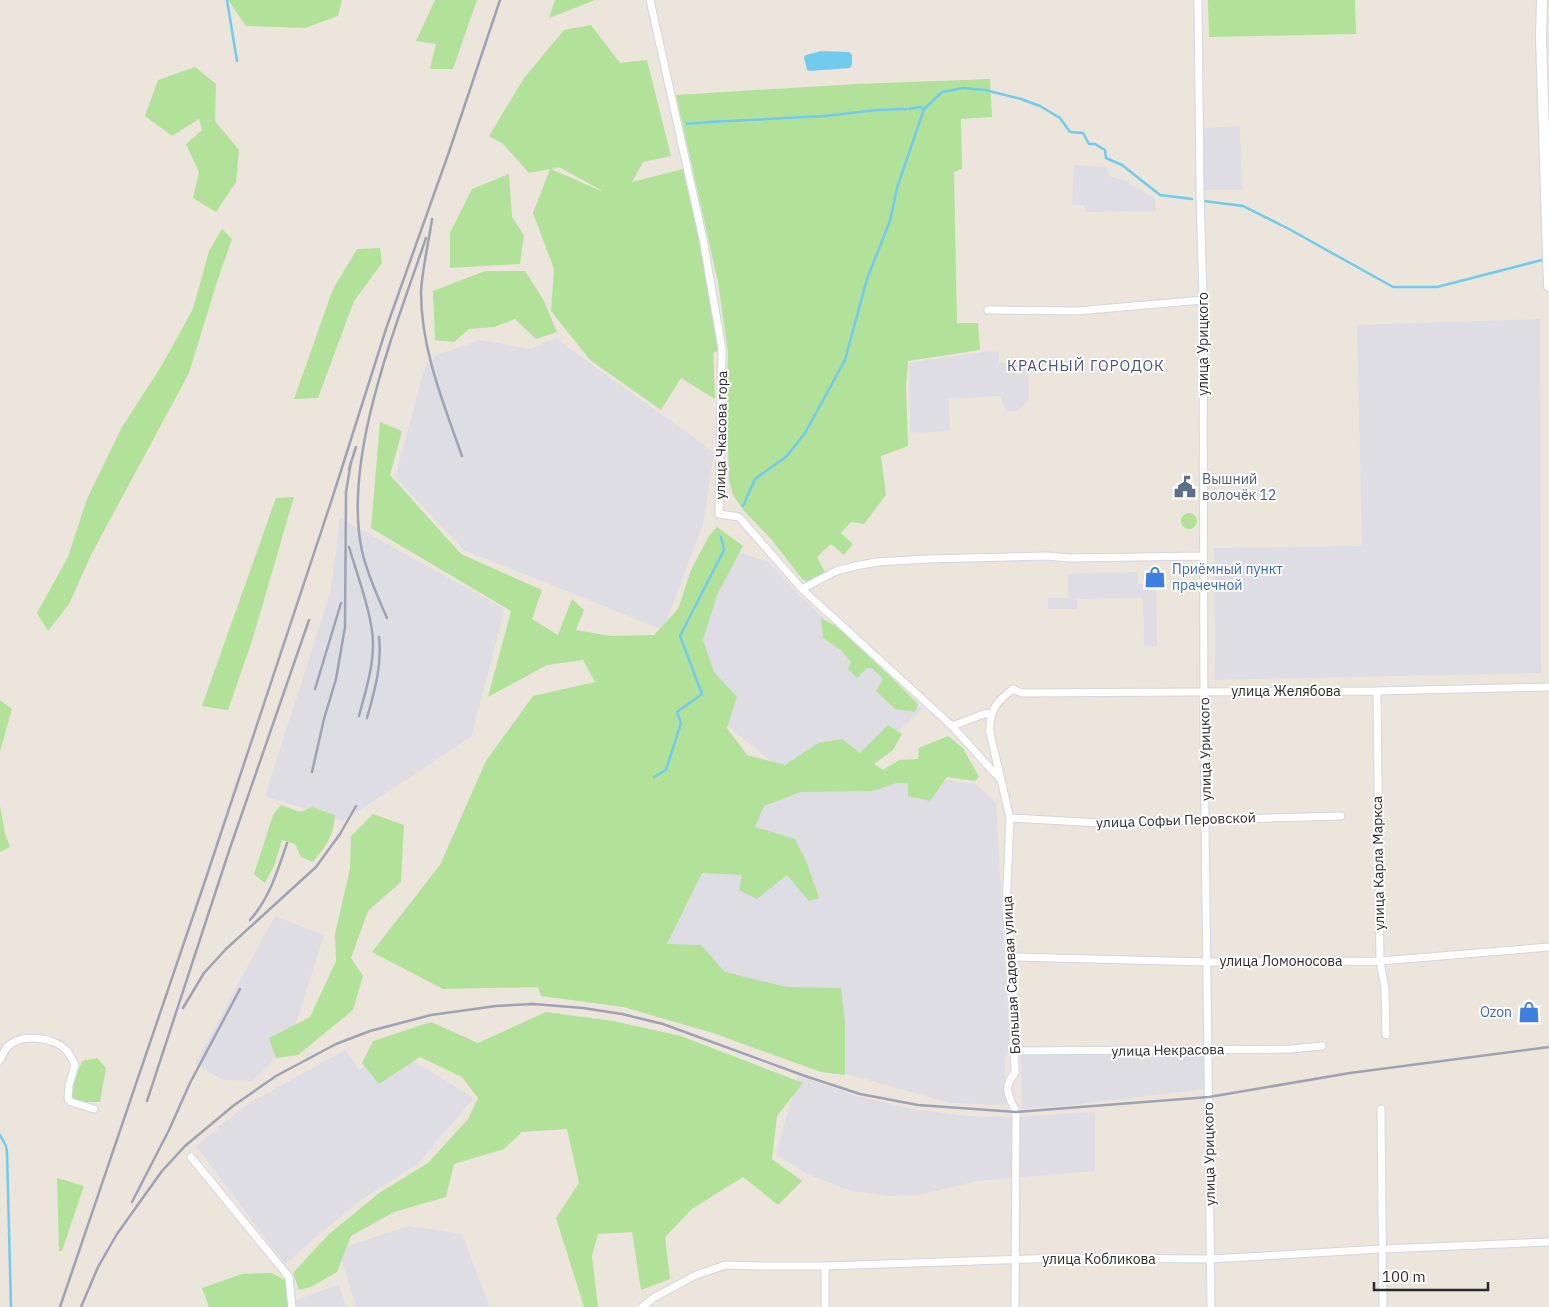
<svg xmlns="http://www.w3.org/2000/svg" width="1549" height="1307" viewBox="0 0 1549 1307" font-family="'IBM Plex Sans',sans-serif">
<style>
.industrial{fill:#dfdde4}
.green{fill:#b2e19a;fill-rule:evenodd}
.water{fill:#71cbec}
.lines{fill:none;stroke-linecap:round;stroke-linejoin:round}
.stream{stroke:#71cbec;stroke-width:2.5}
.street-casing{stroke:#d2d5e3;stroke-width:9}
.secondary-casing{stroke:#d2d5e3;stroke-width:12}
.street{stroke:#fff;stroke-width:7}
.secondary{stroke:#fff;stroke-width:10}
.rail{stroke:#9fa2b4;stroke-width:2.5}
.labels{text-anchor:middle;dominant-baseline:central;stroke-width:4;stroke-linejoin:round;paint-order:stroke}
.street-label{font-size:14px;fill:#2a2a2a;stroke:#fff}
.service-label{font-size:14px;fill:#4e5e75;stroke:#fff;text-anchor:start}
.shop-label{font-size:14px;fill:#366cbe;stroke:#fff;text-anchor:start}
.neighbourhood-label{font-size:15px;letter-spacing:1px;fill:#4b547a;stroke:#fff}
</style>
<rect width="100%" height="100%" fill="#ece5dc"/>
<path class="industrial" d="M1240,126l2,64h-38l-1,-62z
M1074,165l33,2 2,9 17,5 29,18 1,12 -71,1 -1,-7h-12z
M1540,319l1,354 -326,7 -1,-132 148,-2 -5,-221z
M555,338l159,114 -11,73 -40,105 -199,-80 -69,-73 30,-110 12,-12 42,-15 52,9z
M999,351v12l29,-2 1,39 -12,11 -10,1 -7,-16 -51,3 1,32 -40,2 -1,-70 74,-11z
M340,518l165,91 -34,128 -128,84 -78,-25 66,-206z
M734,551l35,11 30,33 123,114 -55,51 -84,11 -65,-53 -25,-77z
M1137,572l1,12h18l1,62 -13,1 -1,-49 -66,1v10h-29v-11h20v-24z
M950,780l26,4 20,19 14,245 -5,9 1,48 -56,-2 -128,-36 -176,-58 46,-137 64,-70 40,-18z
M275,916l49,19 -35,111 -37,35 -29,-1 -28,-16z
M391,1047l83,51 -57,66 -62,40 -70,60 -89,-118 50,-41 99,-55 14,20z
M1204,1051l1,38 -134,16 -49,4 -1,-54z
M798,1076l62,21 58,13 48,6 44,1 85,-5v59l-118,10 -59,14 -25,1 -42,-5 -44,-17 -31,-20z
M409,1226l53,8 28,73h-134l-18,-58z
M339,1284l7,23h-50l-2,-6z"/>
<path class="green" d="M228,0h114l-4,16 -33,12 -59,-2z
M435,0h42l-24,69h-23l6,-25 -20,-3z
M555,0h40l-46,18z
M1208,0h147l1,34 -147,3z
M591,25l29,38 27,-3 24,96 -28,6 -11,20 51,-13c14,60 31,121 35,182l-5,2 2,46 -34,-21 -20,32 -71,-50 -39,-49 3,-42 -21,-56 17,-44 -21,4 -26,-29 -14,-8 35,-58 40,-48zM559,167l42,23v1l-50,-22z
M195,67l21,17 -1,37 24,29 -3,32 -20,30 -23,-14 6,-26 -13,-28 16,-14 -3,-11 -27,17 -27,-20 13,-36z
M990,79l2,38 -31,2 1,50 -8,3 3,151h21l2,27 -72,11 -2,25 2,60 -27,10 5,39 -22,29 -13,-2 -10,11 12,11 -9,11 -13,-11 -14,13 8,15 -17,9 -5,-1 -32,-41 -27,-28 -11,-16 -4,-15 -2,-75 1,-53 -10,-70 -42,-187 180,-11z
M509,174l3,43 12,18 -4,29 -70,4v-35l22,-44z
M222,229l10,10 -15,43 -28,91 -98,182 -22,49 -21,27 -11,-18 31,-56 19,-58 35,-72 40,-62 31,-56 16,-58z
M380,248l2,15 -28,38 -36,97 -24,1 39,-110 24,-40z
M485,271h40l18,28 14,33 -21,7 -21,-20 -21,8 -25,2 -15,13 -19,-2 -2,-49z
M380,422l22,9 -12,44 71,79 81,36 -10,29 26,16 14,-36 12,11 -8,20 35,6 43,-1 24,-26 13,-39 18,-34 8,-9 26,19 -26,49 -14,45 11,32 23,25 -10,31 20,27 38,10 33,-22 24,-4 18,14 28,-28 14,9 -9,16 -19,14 9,6 16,-10 19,-1 1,-11 29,-12 15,12 16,29 -4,4 -28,-4 -17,24 -22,-5v-13h-11l-25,8 -71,1 -37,14 -9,21 40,12 12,24 12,35 -10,3 -22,-26 -30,24 -18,-9 3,-15 -40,-2 -35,71 34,1 24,27 62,15 54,1 4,33v54l-24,-3 -108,-39 -90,-26 -82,-11 -3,-9 -95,2 -71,-37 68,-87 46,-104 47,-65 62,-14 -12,-22 -36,5 -59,32 23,-86 -140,-83z
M294,497l-42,144 -24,69 -26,-4 74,-208z
M1181 521a8 8 0 1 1 16 0a8 8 0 1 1-16 0Z
M821,618l15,8 55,51 27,27 -3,8 -20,-3 -19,-18 7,-12 -11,-11h-5l-10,10 -9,-9 3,-7 -10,-12 -18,-12z
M0,700l12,9 -12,43z
M281,805l19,7 12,-5 23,8c-2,23 -8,29 -22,47l-12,-5 -6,-13 -13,-4 -8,26 -9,17 -11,-9 19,-59z
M0,806l5,27 5,14 -10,5z
M373,814l31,11 -3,57 -33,29 -17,47 12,18 -10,34 -55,45 -22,3 -7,-20 41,-21 26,-56 -1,-27 15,-66 1,-32z
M546,1012l67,9 68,15 122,47 -26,33 -5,43 30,22 -24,24 -35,-28 -51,32 -27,28 5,42 -29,11 -9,-58 -34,2 -6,22 6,51h-14l-28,-89 23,-35 -12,-54 -45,3 -18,17 -50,15 -8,33 -52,15 -43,24 -14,36 -26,15 -12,3 -6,-17 35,-38 51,-42 49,-30 40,-44 10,-21 -16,-21 -42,-20 -41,27 -17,-21 11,-22 58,-19 47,21z
M97,1058l9,10 -6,34h-19l-10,-4 4,-19 7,-18z
M57,1178l27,8 -22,65h-3z
M272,1273l13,7 3,27h-79l-7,-19 40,-14z"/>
<path class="water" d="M821,51l28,1 3,3v10l-2,3 -40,3 -3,-1 -3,-13 2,-2z"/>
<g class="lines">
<path class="stream" d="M227,0l10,61
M909,109l11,-2 4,2
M687,124l22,-2 116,-6 51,-6 30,-1
M1204,201l39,5 46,23 104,58h44l105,-27
M743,506l12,-27 32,-23 18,-23 40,-73 22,-81 23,-58 7,-33 27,-79 18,-17 21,-4 22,2 36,9 19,7 20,12 10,14 13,1 6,11h6l10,6 1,8 16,7 38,30 32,4
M654,777l12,-7 15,-47 -4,-11 25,-18 -22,-58 44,-86 -3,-13
M0,1135l6,11 1,6 4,155"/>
<g class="street-casing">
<path id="street" d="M650,0l53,239 19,110 -3,165 20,3 63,72 150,137 48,53
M1198,0l2,192 3,108 1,443 7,564
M988,310l89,1 126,-11
M802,589l34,-18 19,-5 22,-4 50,-3 120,-3 23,2 133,-2
M1377,691l3,270 5,28 1,46
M952,726l32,-12 7,-1
M1010,818l90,5 241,-7
M1012,957l194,5 174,-1 169,-14
M1015,1051l276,-2 31,-3
M0,1060c2,-4 5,-11 8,-14 15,-13 46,-9 59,5 3,4 6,9 8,14l-6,20 -1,14 3,3 23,7
M1381,1109l2,198
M191,1157l98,120 3,30
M825,1266v41
M642,1307l13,-10 39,-21 31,-11 35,1h65l233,-8 152,1 172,-10 167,-7
M1015,1307l1,-195c-7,-16 -14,-25 -1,-39l-3,-116 -6,-48 4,-91 -20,-85c-1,-21 5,-31 23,-44l9,4 355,-2 172,-4"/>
</g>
<g class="secondary-casing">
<path id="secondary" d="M1542,0l-1,38 8,248"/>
</g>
<use href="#street" class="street"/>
<use href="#secondary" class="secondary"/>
<path class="rail" d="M432,219c-3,22 -10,51 -11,73 0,57 22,110 41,164
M349,469l7,-22
M349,547c8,27 24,70 24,97 0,25 -8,49 -14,72
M387,618c-9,-21 -20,-44 -25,-67 -20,-93 34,-224 64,-313
M315,689l26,-86
M367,718c8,-29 15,-52 12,-81
M312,772l12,-53 12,-40 9,-52 1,-135 5,-30
M250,920c19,-21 28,-50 37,-77
M183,1008l21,-35 22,-24 90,-82 24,-33 16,-28
M147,1101l82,-250 80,-231
M132,1202l37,-72 21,-47 50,-94
M60,1307l145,-426 127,-382 55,-173 62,-174 51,-152
M81,1307l17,-40 19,-33 45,-63 23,-25 48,-40 43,-30 60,-32 34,-13 61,-16 65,-9 37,-2 50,4 39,6 41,10 142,52 55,18 58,11 98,7 193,-15 141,-24 199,-26"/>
</g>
<defs>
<g id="civic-bare" transform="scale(1.725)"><path d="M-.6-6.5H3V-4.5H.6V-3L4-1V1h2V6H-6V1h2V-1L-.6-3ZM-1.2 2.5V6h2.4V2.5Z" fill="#5c6f8a" stroke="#fff" stroke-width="2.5" paint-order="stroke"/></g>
<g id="shop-bare" transform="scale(1.725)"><path d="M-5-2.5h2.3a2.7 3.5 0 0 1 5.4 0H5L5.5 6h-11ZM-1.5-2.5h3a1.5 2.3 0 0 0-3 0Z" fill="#3f7fe0" stroke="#fff" stroke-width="2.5" paint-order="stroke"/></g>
</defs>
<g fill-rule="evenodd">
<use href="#civic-bare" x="1185" y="487"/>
<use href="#shop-bare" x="1155" y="577"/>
<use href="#shop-bare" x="1529" y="1012"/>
</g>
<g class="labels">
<g class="street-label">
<text transform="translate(1203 344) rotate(-90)">улица Урицкого</text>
<text transform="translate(721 435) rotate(-89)">улица Чкасова гора</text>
<text x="1286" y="691">улица Желябова</text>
<text transform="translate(1205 749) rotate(-91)">улица Урицкого</text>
<text transform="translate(1176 820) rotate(-2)">улица Софьи Перовской</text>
<text transform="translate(1378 863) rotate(-91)">улица Карла Маркса</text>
<text x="1281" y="961">улица Ломоносова</text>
<text transform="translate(1011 975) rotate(-93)">Большая Садовая улица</text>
<text transform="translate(1168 1050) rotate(-1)">улица Некрасова</text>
<text transform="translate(1209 1154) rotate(-91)">улица Урицкого</text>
<text x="1099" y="1259">улица Кобликова</text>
</g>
<g class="service-label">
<text x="1202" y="479">Вышний<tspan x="1202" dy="16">волочёк 12</tspan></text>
</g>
<g class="shop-label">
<text x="1172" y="569">Приёмный пункт<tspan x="1172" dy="16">прачечной</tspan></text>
<text x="1512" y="1012" text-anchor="end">Ozon</text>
</g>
<g class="neighbourhood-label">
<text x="1086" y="365">КРАСНЫЙ ГОРОДОК</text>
</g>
</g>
<path d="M1374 1282v8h114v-8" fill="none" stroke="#2a2a2a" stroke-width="2.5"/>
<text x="1382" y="1282" font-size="15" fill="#2a2a2a" stroke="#ffffff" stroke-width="4" paint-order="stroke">100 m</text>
</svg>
